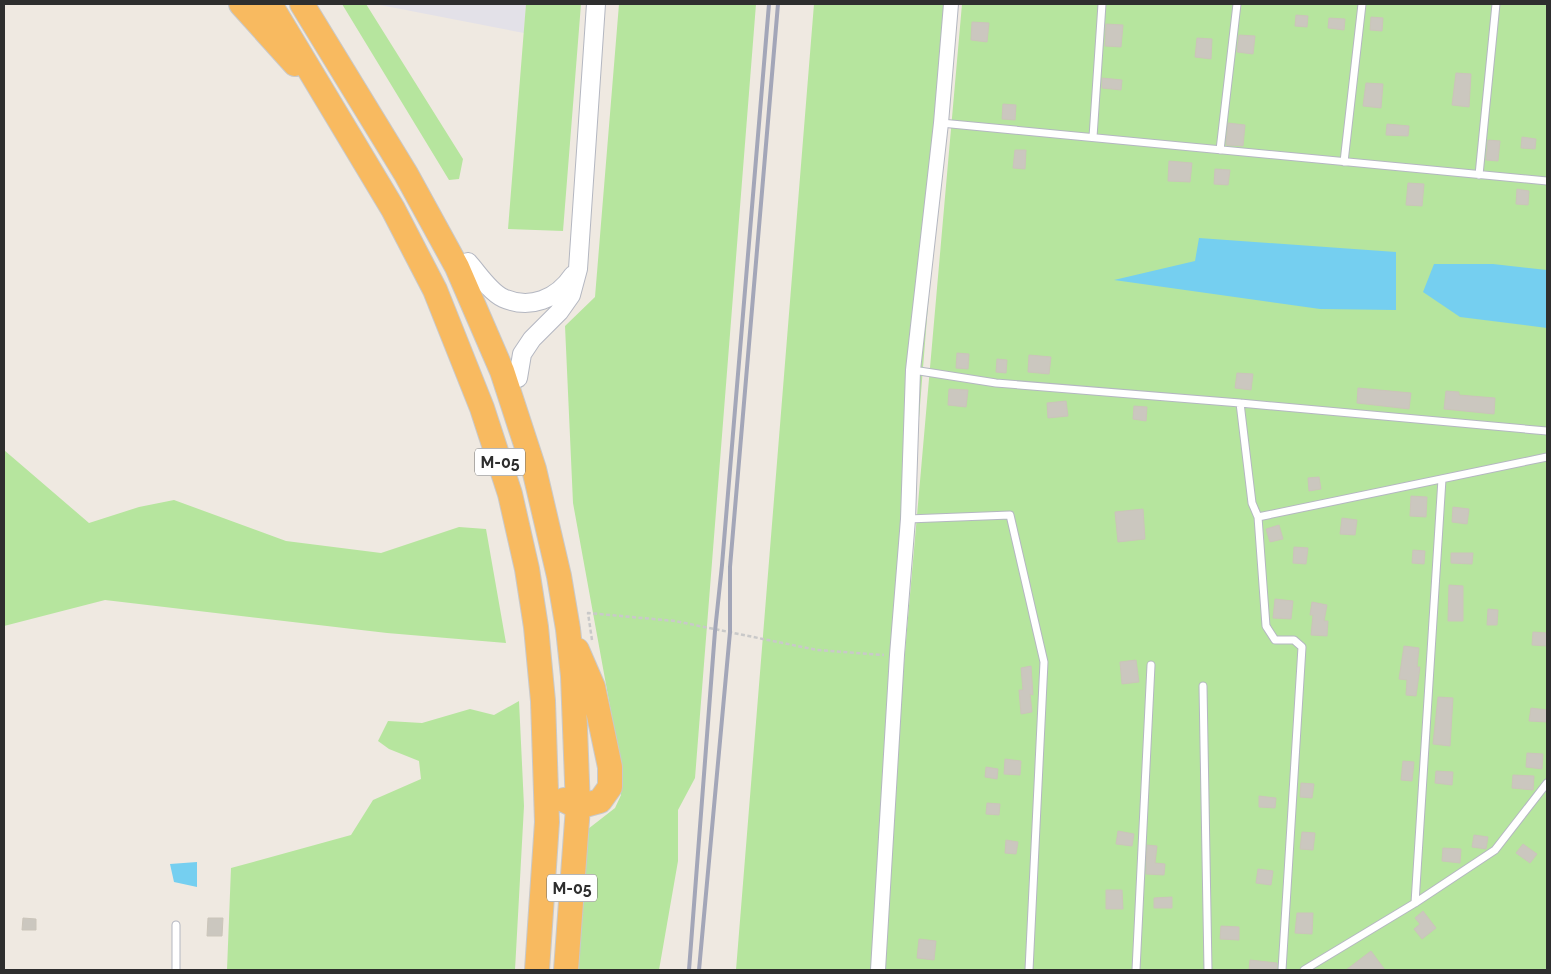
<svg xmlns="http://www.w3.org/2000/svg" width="1551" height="974" viewBox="0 0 1551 974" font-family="Raleway,sans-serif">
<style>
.industrial{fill:#e3e1e8}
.green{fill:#b6e59e}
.water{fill:#75cff0}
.building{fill:#cbc7bf;stroke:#cbc5ba}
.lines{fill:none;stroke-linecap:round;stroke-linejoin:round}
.service-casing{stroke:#b4b7c1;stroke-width:9}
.minor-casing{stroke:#b4b7c1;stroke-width:16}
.tertiary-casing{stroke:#b4b7c1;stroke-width:20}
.trunk-casing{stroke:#c9c9c9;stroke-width:26}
.path{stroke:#c9c9c9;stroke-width:2.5;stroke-dasharray:4 2.5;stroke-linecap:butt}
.service{stroke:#fff;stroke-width:7}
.minor{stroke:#fff;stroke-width:14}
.tertiary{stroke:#fff;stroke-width:18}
.trunk{stroke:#f8ba60;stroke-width:24}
.rail{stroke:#a3a6b8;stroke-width:4}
.labels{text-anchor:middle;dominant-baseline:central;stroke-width:5;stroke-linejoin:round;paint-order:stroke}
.shield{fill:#fff;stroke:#6d6d6d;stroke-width:1}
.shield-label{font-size:16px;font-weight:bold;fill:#2e2e2e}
</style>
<rect width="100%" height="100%" fill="#efe9e1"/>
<path class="industrial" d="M375,4h151l-2,29z"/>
<path class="green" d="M342,4h24l97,155 -4,20 -10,1z
M526,4h55l-18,227 -55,-2z
M619,4h137l-61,774 -17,32v51l-19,109h-81l10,-141 27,-21 6,-13v-28l-48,-264 -8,-177 30,-29z
M814,4h138l-77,966h-139z
M962,4h585v966h-670z
M4,450l85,73 50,-16 35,-7 112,41 95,12 78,-26 27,2 20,114 -119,-10 -282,-33 -101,26z
M519,701l5,105 -9,164h-288l4,-102 120,-33 22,-35 48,-21 -2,-18 -30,-12 -11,-8 10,-20 34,2 48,-14 24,6z"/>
<path class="water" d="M1199,238l197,14v58l-76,-1 -206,-29 81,-19z
M1434,264h59l54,6v58l-87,-11 -37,-25z
M197,862v25l-23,-5 -4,-18z"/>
<path class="building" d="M1296,15l12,1 -1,11 -12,-1z
M1371,17l12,1 -1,13 -12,-1z
M1329,18l16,1 -1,11 -16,-2z
M972,22l17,1 -2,19 -16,-2z
M1106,24l17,1 -2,22 -16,-1z
M1239,35l16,1 -2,18 -16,-2z
M1197,38l15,1 -1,20 -16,-2z
M1456,73l15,1 -2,33 -17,-2z
M1102,78l20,2 -1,10 -19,-2z
M1366,83l17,1 -2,24 -18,-2z
M1003,104l13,1 -1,15 -13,-1z
M1228,123l17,2 -2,21 -17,-1z
M1387,124l22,2 -1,10 -22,-1z
M1522,137l14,2 -1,10 -14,-1z
M1488,140l12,1 -2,20 -12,-1z
M1015,150h11l-1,19 -12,-1z
M1169,161l23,2 -2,19 -22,-1z
M1215,169l15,1 -2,15 -14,-1z
M1408,183l16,1 -2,22 -16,-1z
M1517,189l12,2 -1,14 -12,-1z
M957,353l12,1 -1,15 -12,-1z
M1029,355l22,2 -2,17 -21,-2z
M997,359l10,1 -1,13 -10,-1z
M1237,373l16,1 -2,16 -16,-2z
M1358,388l53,5 -2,16 -52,-6z
M949,389l19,1 -2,17 -18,-2z
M1446,391l13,1v3l36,3 -1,16 -50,-5z
M1066,401l2,15 -20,2 -1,-15z
M1134,406l13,1 -1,14 -13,-2z
M1319,477l2,12 -12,2 -1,-13z
M1411,496l16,1 -1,20 -16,-1z
M1453,507l16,2 -2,15 -15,-2z
M1143,509l2,30 -27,3 -3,-30z
M1342,518l15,2 -2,15 -15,-1z
M1279,525l4,14 -13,3 -4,-13z
M1294,547l14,1 -2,16 -13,-1z
M1413,550l12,1 -1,13 -12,-1z
M1451,553h22l-1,11 -21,-1z
M1449,585l14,1v35h-15z
M1275,599l18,2 -2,18 -18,-1z
M1312,602l15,3 -3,16h4l-1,15 -16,-1 2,-20h-3z
M1488,609l10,1 -1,15h-10z
M1533,632l14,1v13l-15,-1z
M1404,646l15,2 -2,19h3l-4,29 -10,-1 1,-15 -8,-1z
M1136,660l3,22 -17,2 -2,-22z
M1031,666l2,29 -3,-1 2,18 -11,2 -2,-24h4l-2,-22z
M1438,697l15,1 -3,48 -17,-2z
M1531,708l16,2v12l-18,-1z
M1527,753l16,1 -1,15 -16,-2z
M1005,759l16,2 -1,14 -16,-1z
M1403,761l11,1 -2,19 -11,-1z
M986,767l12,2 -1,10 -12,-2z
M1436,771l17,1 -1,13 -17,-2z
M1513,775l21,1 -1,14 -21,-2z
M1301,783l13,1 -2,14 -12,-1z
M1259,796l17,2 -1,10 -16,-1z
M987,803l13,1 -1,11 -13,-1z
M1118,831l16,3 -2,12 -16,-2z
M1302,832l13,1 -2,17 -13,-1z
M1474,835l14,2 -2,12 -14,-2z
M1006,840l12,2 -2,12 -11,-1z
M1523,844l14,10 -7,9 -14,-10z
M1147,845l10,1 -2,17 10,1 -1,11 -18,-1z
M1443,848l18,1 -1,14 -18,-2z
M1258,869l15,2 -2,14 -15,-2z
M1106,890h16l1,19h-17z
M1172,897v11h-18v-10z
M1423,911l13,17 -14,11 -8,-10 6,-5 -5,-6z
M1297,913h16l-1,21 -17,-1z
M23,918l13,1v11h-14z
M208,918h15l-1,18h-15z
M1221,926l18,1v13l-19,-1z
M919,939l17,2 -2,19 -17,-2z
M1371,951l14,19h-39z
M1250,960l27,3v7h-28z"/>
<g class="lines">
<g class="service-casing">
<path id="service" d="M941,123l606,58
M1093,137l9,-133
M1220,150l17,-146
M1344,162l18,-158
M1479,175l17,-171
M913,370l83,13 244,20 307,28
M1240,403l12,100 6,14
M908,519l102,-4 34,147 -15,308
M1203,686l5,284
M1415,903l27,-424
M176,925v45
M1136,970l15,-305
M1282,970l20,-323 -8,-7h-19l-9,-14 -8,-109 289,-60
M1304,970l111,-67 80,-53 52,-67"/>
</g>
<g class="minor-casing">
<path id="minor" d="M878,970l19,-315 11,-136 5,-149 28,-247 10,-119"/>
</g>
<g class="tertiary-casing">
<path id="tertiary" d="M468,262c10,11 21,29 35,36 27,12 54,1 70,-23
M518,378l4,-24 10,-15 27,-27 12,-17 7,-26 18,-265"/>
</g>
<g class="trunk-casing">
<path id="trunk" d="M241,4l54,60
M270,4l123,205 42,81 47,118 28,86 17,75 9,58 7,74 4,121 -10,148
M302,4l104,170 51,93 45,104 32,98 25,107 9,53 5,47 5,131 -12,163
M564,800l14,7 22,-6 10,-14v-20l-17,-80 -16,-37"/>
</g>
<path class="path" d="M592,640l-4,-27 87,8 142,29 67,5"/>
<use href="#service" class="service"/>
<use href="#minor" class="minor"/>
<use href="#tertiary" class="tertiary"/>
<use href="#trunk" class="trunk"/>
<path class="rail" d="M689,970l26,-339 7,-66 47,-561
M699,970l31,-338v-65l48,-563"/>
</g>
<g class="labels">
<g class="shield">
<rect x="475" y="448.5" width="50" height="27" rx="4"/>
<rect x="547" y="874.5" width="50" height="27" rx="4"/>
</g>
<g class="shield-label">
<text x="500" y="462">М-05</text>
<text x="572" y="888">М-05</text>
</g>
</g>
<rect width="1551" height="974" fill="none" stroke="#2e2e2e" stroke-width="10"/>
</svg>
